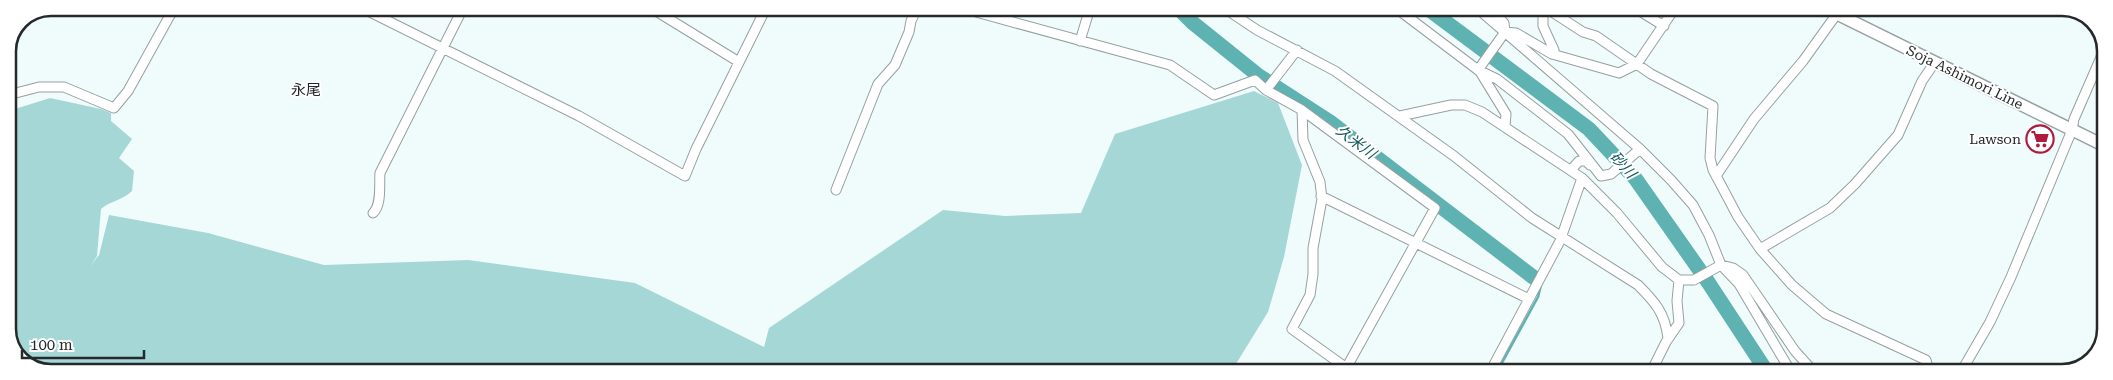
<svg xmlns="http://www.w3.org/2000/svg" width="2113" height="380" viewBox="0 0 2113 380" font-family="'Roboto Serif','Noto Sans JP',serif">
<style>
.green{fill:#a5d7d7}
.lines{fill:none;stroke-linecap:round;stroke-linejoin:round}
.stream{stroke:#5fb2b2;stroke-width:2.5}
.river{stroke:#5fb2b2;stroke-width:15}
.minor-casing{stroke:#96a0a0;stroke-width:11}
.major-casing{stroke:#96a0a0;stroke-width:14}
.minor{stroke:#fff;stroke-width:9}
.major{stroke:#fff;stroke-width:11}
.labels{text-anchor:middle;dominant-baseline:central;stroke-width:4;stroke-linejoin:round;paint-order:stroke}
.street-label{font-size:14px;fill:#252929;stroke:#fff}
.poi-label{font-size:14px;fill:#252929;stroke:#fff;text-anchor:end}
.neighbourhood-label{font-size:15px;fill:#252929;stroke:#fff}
.water-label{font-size:15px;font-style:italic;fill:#135a5b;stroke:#fff}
.rim{fill:none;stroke:#252929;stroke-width:2.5}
</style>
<rect width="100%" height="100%" fill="#f0fbfb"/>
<path class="green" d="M1254,91l24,12 24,62 -18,92 -16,55 -37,60h-1186l-25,-12 -12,-26v-216l7,-3v-6l35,-11 51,11 10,4v8l21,18 -13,19 15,13 -2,20c-9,9 -22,10 -31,18l-4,47 -6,9 8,-10 10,-40 99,18 116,32 144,-5 167,23 129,64 5,-19 174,-118 62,6 76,-3 34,-79z"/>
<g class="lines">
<path class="stream" d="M1497,372l41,-75 3,-12"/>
<path class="river" d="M1178,8l15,15 66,53 71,46 203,155
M1427,8l162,121 46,49 73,104 59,90"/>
<g class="minor-casing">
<path id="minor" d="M362,8l217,108 106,60 11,-27 70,-141
M651,8l88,54
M966,8l10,4 194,53 44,30 41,-15 11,10 36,20 133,98 -91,164
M1224,8l33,22 78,41 119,85 78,62 106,67c17,17 27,28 30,53
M1396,8l82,62 19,9 71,55 33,42
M1477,8l163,141 31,31 22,25 16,30 12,30 18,19 52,88
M1543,8v18l11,24 -2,4
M1546,8l37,24 13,4 55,38 62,32 -3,52 3,12 25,47 22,32 32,36 34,29 100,46 3,12
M1635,8l29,18
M1505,32l11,1 36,21 67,19 18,-9 38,-56
M1080,41l10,-33
M1478,70l27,-38 -1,-9 -14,-15
M1479,70l27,44 -1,12
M1266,90l31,-40
M8,95l31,-8h25l50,21 14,-17 46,-83
M1302,110l1,30 17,42 2,17 -9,49v26l-3,21 -18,34 60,43
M1400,116l51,-11h14l17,7 100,66 35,35 45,54 17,13h15l27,-15 12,3 10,7 52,76 17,19 18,2
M1571,170l8,-9h7l4,4
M1601,176l10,-2 29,-25
M1716,176l38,-57 49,-58 38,-53
M836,190l42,-106 17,-19 14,-33 2,-11 6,-13
M1321,196l208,103
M373,213c9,-8 6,-29 7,-40l83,-165
M1760,249l70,-41 25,-24 43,-49 24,-54 13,-19
M1490,372l70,-131 22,-63
M1651,372l15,-30 13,-19 -2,-22 2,-21
M1887,372h47
M1961,372l29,-50 21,-45 61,-147 2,-11 31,-71"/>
</g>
<g class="major-casing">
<path id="major" d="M1825,8l280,138"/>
</g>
<use href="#minor" class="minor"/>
<use href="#major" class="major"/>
</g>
<defs>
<g id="supermarket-ring" transform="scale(1.4375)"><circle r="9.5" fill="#fff" stroke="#af1b3c" stroke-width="1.5"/><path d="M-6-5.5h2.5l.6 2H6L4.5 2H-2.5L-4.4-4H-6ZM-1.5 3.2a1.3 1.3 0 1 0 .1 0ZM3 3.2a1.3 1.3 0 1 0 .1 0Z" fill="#af1b3c"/></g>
</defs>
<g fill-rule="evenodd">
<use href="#supermarket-ring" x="2040" y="139"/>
</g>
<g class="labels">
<g class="street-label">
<text transform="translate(1965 77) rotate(26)">Soja Ashimori Line</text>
</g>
<g class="poi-label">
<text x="2021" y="139">Lawson</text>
</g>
<g class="neighbourhood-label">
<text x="306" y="90">永尾</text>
</g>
<g class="water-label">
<text transform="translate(1356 142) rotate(37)">久米川</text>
<text transform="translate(1623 165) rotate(48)">砂川</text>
</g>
</g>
<path d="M0 0H2113V380H0ZM51 16H2062A35 35 0 0 1 2097 51V329A35 35 0 0 1 2062 364H51A35 35 0 0 1 16 329V51A35 35 0 0 1 51 16Z" fill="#fff" fill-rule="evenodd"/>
<path class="rim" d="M51 16H2062A35 35 0 0 1 2097 51V329A35 35 0 0 1 2062 364H51A35 35 0 0 1 16 329V51A35 35 0 0 1 51 16Z"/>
<path d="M22 350v8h122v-8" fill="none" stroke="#252929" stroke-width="2.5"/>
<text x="30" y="350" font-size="15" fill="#252929" stroke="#ffffff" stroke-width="4" paint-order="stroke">100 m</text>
</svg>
